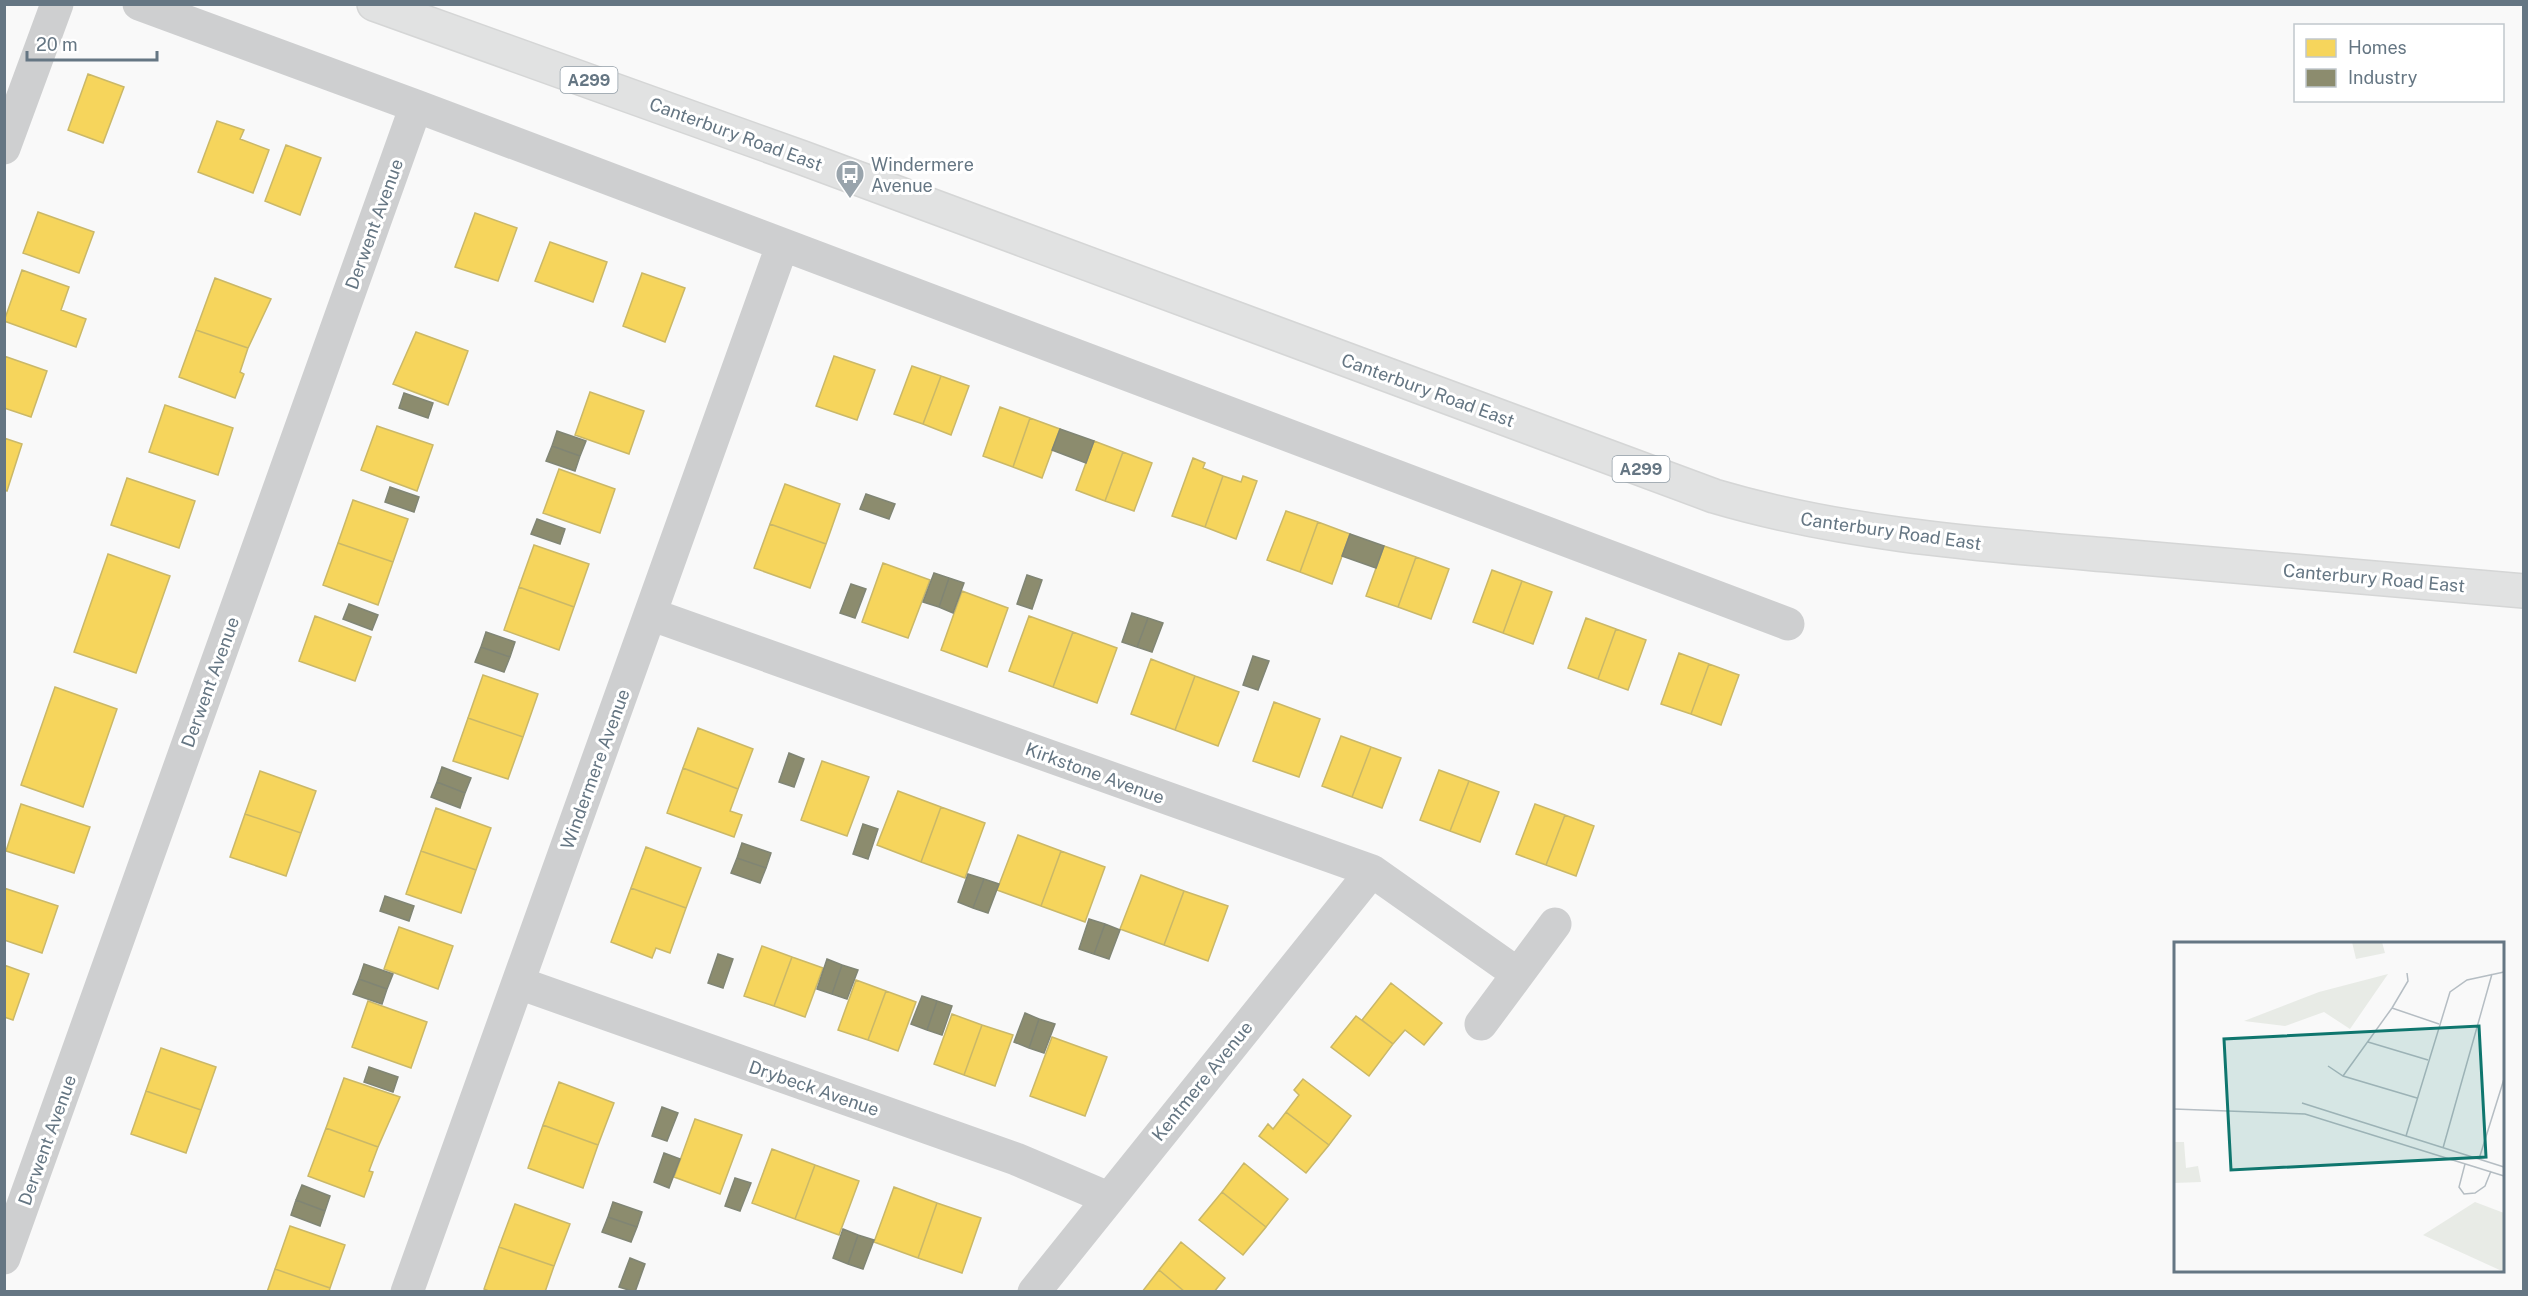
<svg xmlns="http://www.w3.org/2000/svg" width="2528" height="1296" viewBox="0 0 2528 1296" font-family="'Public Sans',sans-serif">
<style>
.homes{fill:#f6d55c;stroke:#cab868;stroke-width:1.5}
.industry{fill:#8c8c6e;stroke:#808574;stroke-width:1.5}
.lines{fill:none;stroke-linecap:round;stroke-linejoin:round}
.highway-casing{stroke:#d5d6d6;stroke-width:36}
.minor{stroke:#cecfd0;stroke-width:33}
.highway{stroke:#e1e2e2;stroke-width:33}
.labels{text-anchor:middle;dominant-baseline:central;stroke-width:6;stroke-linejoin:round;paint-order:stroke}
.shield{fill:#fff;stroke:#939fa8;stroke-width:1.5}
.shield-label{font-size:16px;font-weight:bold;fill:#657683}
.street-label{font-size:18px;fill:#657683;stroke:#fff}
.poi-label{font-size:18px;fill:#657683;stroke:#fff;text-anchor:start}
.inset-road{fill:none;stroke:#b5bdc3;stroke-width:1.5}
.view{fill:#0f766e;fill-opacity:0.15;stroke:#0f766e;stroke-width:3}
.inset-edge{fill:none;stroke:#657683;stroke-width:3}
</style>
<rect width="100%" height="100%" fill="#f9f9f9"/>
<path class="homes" d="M88,74l36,13 -21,56 -35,-13z
M217,121l27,9 -4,9 29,11 -16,43 -55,-21z
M286,145l35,13 -21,57 -35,-14z
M38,212l56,20 -15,41 -56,-20z
M475,213l42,15 -19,53 -43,-14z
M550,242l57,20 -14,40 -58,-21z
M22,270l47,17 -8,23 25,9 -10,28 -72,-26z
M642,273l43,15 -20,54 -42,-16z
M215,278l56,21 -23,49 -52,-18z
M196,330l52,18 -8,24 4,2 -9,24 -56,-21z
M416,332l52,19 -20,54 -55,-21z
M4,356l43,15 -16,46 -27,-9z
M834,356l41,14 -18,50 -41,-14z
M912,366l29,10 -18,48 -29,-10z
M941,376l28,10 -18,49 -28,-11z
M590,392l54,19 -15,43 -54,-19z
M165,405l68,23 -15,47 -69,-23z
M1000,407l30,11 -17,49 -30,-11z
M1030,418l30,11 -18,49 -29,-11z
M377,426l56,19 -16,46 -56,-21z
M4,438l18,6 -15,47 -3,-1z
M1094,441l29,11 -18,49 -29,-11z
M1123,452l29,11 -18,48 -29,-10z
M1193,458l12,5 -2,5 20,8 -18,51 -33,-11z
M559,469l56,20 -15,44 -57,-20z
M1223,476l18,6 2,-6 14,5 -21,58 -31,-12z
M127,478l68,23 -16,47 -68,-23z
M785,484l55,20 -14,40 -56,-20z
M353,500l55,19 -15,43 -55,-19z
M1286,511l32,11 -18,50 -33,-12z
M1318,522l32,12 -18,50 -32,-12z
M770,524l56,20 -16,44 -56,-20z
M338,543l55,19 -15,43 -55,-20z
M534,545l55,19 -15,43 -55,-20z
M1384,546l32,11 -18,50 -32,-11z
M108,554l62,22 -34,97 -62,-21z
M1416,557l33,12 -18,50 -33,-12z
M883,563l47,17 -22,58 -46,-16z
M1492,570l30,11 -19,52 -30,-11z
M1522,581l30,11 -19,52 -30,-11z
M519,587l55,20 -15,43 -55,-20z
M962,591l46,17 -21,59 -46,-17z
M315,616l56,21 -16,44 -56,-20z
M1029,616l44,16 -20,55 -44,-16z
M1586,618l30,11 -18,50 -30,-11z
M1616,629l30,11 -18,50 -30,-11z
M1073,632l44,16 -20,55 -44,-16z
M1679,653l30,11 -18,50 -30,-10z
M1151,659l44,17 -20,54 -44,-16z
M1709,664l30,11 -18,50 -30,-11z
M483,675l55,19 -15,43 -55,-19z
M1195,676l44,16 -21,54 -43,-16z
M55,687l62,22 -34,98 -62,-22z
M1274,702l46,17 -21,58 -46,-16z
M468,718l55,19 -15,42 -55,-18z
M698,728l55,21 -15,40 -55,-21z
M1341,736l30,11 -19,50 -30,-11z
M1371,747l30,11 -19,50 -30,-11z
M822,761l47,16 -22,59 -46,-16z
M683,768l55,21 -8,22 12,4 -8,22 -67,-24z
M1439,770l30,11 -19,50 -30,-11z
M260,771l56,20 -15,42 -56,-19z
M1469,781l30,11 -19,50 -30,-11z
M898,791l43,16 -20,55 -44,-17z
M21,804l69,23 -16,46 -68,-22z
M1535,804l30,11 -19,50 -30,-11z
M941,807l44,16 -20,55 -44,-16z
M436,808l55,20 -15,42 -55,-19z
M245,814l56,19 -15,43 -56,-19z
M1565,815l29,11 -18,50 -30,-11z
M1018,835l43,16 -20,55 -44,-16z
M646,847l55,21 -15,40 -55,-20z
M421,851l55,19 -15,43 -55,-19z
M1061,851l44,16 -20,55 -44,-16z
M1141,875l43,16 -20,54 -44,-16z
M4,888l54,18 -16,47 -38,-13z
M631,888l55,20 -16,45 -14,-5 -4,10 -41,-16z
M1184,891l44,15 -20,55 -44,-16z
M399,927l54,19 -15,43 -54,-20z
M762,946l30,11 -18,49 -30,-10z
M792,957l31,11 -18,49 -31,-11z
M4,965l25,9 -16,46 -9,-3z
M856,980l30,11 -18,49 -30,-10z
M1391,983l51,40 -18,22 -19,-15 -12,14 -31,-24z
M886,991l30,11 -18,49 -30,-11z
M368,1001l59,21 -16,46 -59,-21z
M952,1014l30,11 -18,50 -30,-11z
M1356,1016l37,28 -24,32 -38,-29z
M982,1025l31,10 -18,51 -31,-11z
M1052,1037l55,20 -22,59 -55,-20z
M161,1048l55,19 -15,43 -55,-19z
M344,1078l56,19 -22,50 -52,-19z
M1303,1079l48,37 -22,29 -43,-33 13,-17 -5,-5z
M559,1082l55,21 -16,42 -55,-20z
M146,1091l55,19 -15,43 -55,-19z
M1286,1112l43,33 -23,28 -47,-37 9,-12 5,5z
M695,1119l47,16 -22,59 -46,-17z
M543,1125l55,20 -15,43 -55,-20z
M326,1128l52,19 -9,24 4,1 -9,25 -56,-21z
M772,1149l43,16 -20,54 -43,-16z
M1244,1163l44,36 -22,28 -44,-35z
M815,1165l44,16 -20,54 -44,-16z
M894,1187l43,16 -19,55 -44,-16z
M1222,1192l44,35 -23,28 -44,-35z
M937,1203l44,15 -19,55 -44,-15z
M515,1204l55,20 -16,42 -55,-19z
M290,1226l55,19 -15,43 -55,-19z
M1181,1242l44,36 -11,14h-29l-26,-22z
M499,1247l55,19 -9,26h-54l-7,-3z
M275,1269l55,19 -1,4h-62z
M1159,1270l26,22h-43z"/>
<path class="industry" d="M404,393l29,10 -5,15 -29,-10z
M1060,429l34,12 -8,22 -34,-13z
M557,431l29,10 -6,15 -28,-10z
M552,446l28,10 -5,15 -29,-10z
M390,487l29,10 -5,15 -29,-10z
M866,494l29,10 -6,15 -29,-10z
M537,519l28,10 -5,15 -29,-10z
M1350,534l34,12 -8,22 -34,-12z
M934,573l15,5 -10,29 -16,-5z
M1027,575l15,5 -10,29 -15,-5z
M949,578l15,5 -11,30 -14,-6z
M851,584l15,5 -11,29 -15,-5z
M349,604l29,11 -6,15 -29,-11z
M1132,613l16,5 -11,29 -15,-5z
M1148,618l15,5 -11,29 -15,-5z
M486,632l29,10 -5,15 -29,-10z
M481,647l29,10 -6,15 -29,-10z
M1253,656l16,5 -11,29 -15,-5z
M789,753l15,6 -10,28 -15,-5z
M442,767l29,11 -6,15 -28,-11z
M437,782l28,11 -5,15 -29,-11z
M863,824l15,5 -10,30 -15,-5z
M742,843l29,10 -5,15 -29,-10z
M737,858l29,10 -6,15 -29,-10z
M968,874l16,5 -11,29 -15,-6z
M984,879l15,5 -11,29 -15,-5z
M385,896l29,10 -5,15 -29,-10z
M1089,919l16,5 -11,30 -15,-5z
M1105,924l15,6 -11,29 -15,-5z
M718,954l15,5 -10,29 -15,-5z
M827,959l15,6 -10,29 -15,-5z
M364,964l29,10 -6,15 -28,-10z
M842,965l16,5 -11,29 -15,-5z
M359,979l28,10 -5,15 -29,-10z
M922,996l15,5 -10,29 -16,-6z
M937,1001l15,5 -10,29 -15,-5z
M1025,1013l14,6 -10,29 -15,-6z
M1039,1019l16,5 -11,29 -15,-5z
M369,1067l29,10 -5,15 -29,-10z
M662,1107l16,6 -11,28 -15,-5z
M664,1153l16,6 -11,29 -15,-6z
M735,1178l16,5 -11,28 -15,-5z
M302,1185l28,11 -5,15 -29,-11z
M296,1200l29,11 -5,15 -29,-11z
M613,1202l29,10 -5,15 -29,-10z
M608,1217l29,10 -6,15 -29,-10z
M843,1229l15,6 -10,29 -15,-6z
M858,1235l16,5 -11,29 -15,-5z
M630,1258l15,6 -10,28 -16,-5z"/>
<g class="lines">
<g class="highway-casing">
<path id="highway" d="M374,4l429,154 911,338c128,38 262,48 394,59 139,12 277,24 416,36"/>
</g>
<path class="minor" d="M139,4l277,102 1372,518
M4,148l53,-144
M650,614l722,257 146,103
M519,983l497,176 92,39
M1481,1024l74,-100
M4,1258l412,-1152
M407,1292l375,-1046
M1034,1292l338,-421"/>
<use href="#highway" class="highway"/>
</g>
<defs>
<g id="bus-pin" transform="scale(1.5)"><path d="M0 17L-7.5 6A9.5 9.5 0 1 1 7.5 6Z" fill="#99a4ac" stroke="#fff"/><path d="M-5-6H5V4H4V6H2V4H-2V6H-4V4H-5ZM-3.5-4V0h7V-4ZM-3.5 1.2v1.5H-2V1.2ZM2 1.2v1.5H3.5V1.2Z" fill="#fff"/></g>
</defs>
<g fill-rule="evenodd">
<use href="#bus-pin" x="850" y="174"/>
</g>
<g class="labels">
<g class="shield">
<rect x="560.5" y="67" width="57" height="26" rx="4.5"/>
<rect x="1612.5" y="456" width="57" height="26" rx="4.5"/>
</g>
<g class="shield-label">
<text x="589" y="80">A299</text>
<text x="1641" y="469">A299</text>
</g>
<g class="street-label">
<text transform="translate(736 134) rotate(20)">Canterbury Road East</text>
<text transform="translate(374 224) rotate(-70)">Derwent Avenue</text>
<text transform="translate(1428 390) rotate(20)">Canterbury Road East</text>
<text transform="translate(1891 531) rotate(8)">Canterbury Road East</text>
<text transform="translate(2374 578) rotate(5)">Canterbury Road East</text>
<text transform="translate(210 682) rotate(-70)">Derwent Avenue</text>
<text transform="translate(595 769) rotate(-70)">Windermere Avenue</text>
<text transform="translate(1095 773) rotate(20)">Kirkstone Avenue</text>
<text transform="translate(1202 1081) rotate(-51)">Kentmere Avenue</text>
<text transform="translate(814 1088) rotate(19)">Drybeck Avenue</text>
<text transform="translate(47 1140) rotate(-70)">Derwent Avenue</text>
</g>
<g class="poi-label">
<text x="871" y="164">Windermere<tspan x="871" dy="21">Avenue</tspan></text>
</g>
</g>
<g transform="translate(2174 942)">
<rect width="330" height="330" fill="#f9f9f9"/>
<path d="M178,0h30l3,11 -29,6zM214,32l-38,55 -26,-17 -39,14 -41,-5 75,-29zM0,200h10l2,26 12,-2 3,16 -27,1zM301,260l29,11v59l-81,-37z" fill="#e8ebe6"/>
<path class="inset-road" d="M218,66l47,16M194,100l60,18M154,124l15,10 74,22M169,134l49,-68 16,-27 -1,-8M128,161l202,64M0,167l131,5 199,62M232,194l44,-144 17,-12 37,-8M269,206l49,-174M305,217l25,-80M291,222l-6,23 5,7 11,-1 10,-7 6,-15"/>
<path class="view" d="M305,84l7,131 -255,13 -7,-131z"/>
<rect width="330" height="330" class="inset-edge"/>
</g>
<rect width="2528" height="1296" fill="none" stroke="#657683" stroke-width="12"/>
<rect x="2294" y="24" width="210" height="78" fill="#ffffff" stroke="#c1c8cd" stroke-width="1.5"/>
<rect x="2306" y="39" width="30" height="18" fill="#f6d55c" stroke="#c1c8cd" stroke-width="1.5"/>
<text x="2348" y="54" font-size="18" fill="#657683">Homes</text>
<rect x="2306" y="69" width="30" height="18" fill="#8c8c6e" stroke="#c1c8cd" stroke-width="1.5"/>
<text x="2348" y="84" font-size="18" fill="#657683">Industry</text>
<path d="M27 51v9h130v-9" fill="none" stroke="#657683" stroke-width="3"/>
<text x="36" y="51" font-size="18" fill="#657683" stroke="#ffffff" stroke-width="4.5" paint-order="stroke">20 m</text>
</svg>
